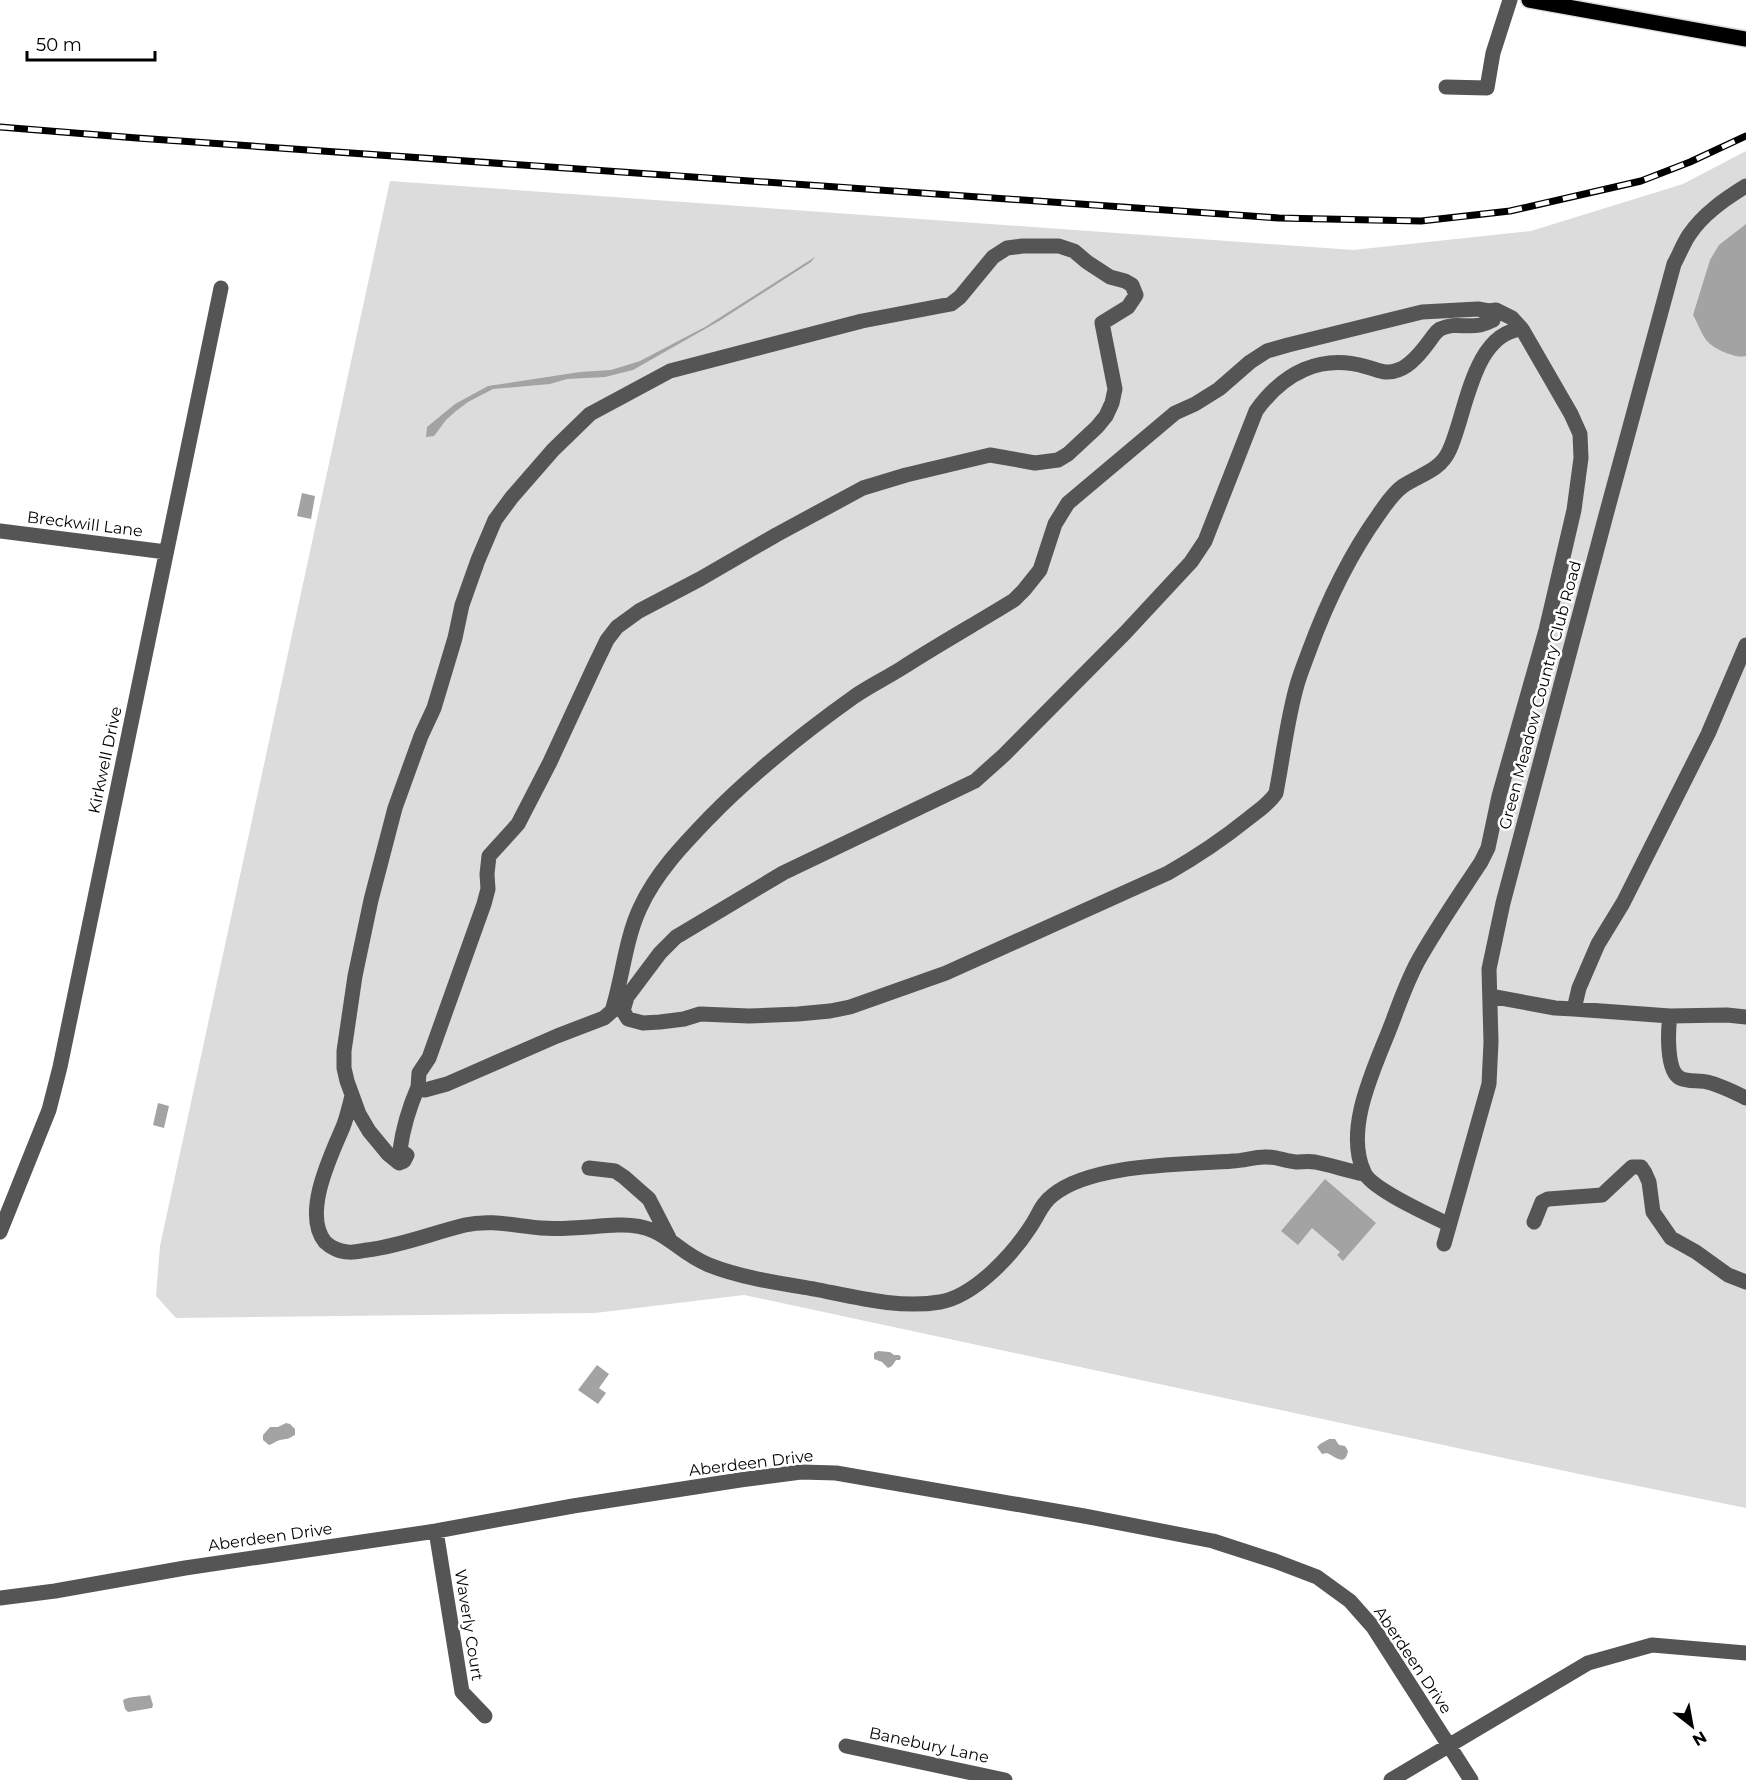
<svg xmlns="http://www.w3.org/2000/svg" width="1746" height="1780" viewBox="0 0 1746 1780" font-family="Montserrat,sans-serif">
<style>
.green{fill:#dcdcdc}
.water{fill:#a3a3a3}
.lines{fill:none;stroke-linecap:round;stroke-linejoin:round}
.major-casing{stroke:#dbdbdb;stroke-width:18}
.minor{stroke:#555;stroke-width:15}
.major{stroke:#000;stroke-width:15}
.rail-casing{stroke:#000;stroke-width:7}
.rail{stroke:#fff;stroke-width:4.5;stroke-dasharray:14;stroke-linecap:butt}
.labels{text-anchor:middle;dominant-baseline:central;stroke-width:5;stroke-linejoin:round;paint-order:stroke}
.street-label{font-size:16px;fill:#000;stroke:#fff}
</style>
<rect width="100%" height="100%" fill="#fff"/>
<path class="green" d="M1746,151v1357l-167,-34 -835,-179 -149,18 -419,5 -20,-22 4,-50 230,-1065 963,69 178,-19 152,-47z"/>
<path class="water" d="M1746,224v132c-10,3 -32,-7 -39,-15 -6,-7 -9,-18 -14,-26l17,-55 9,-15z
M815,257l-4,5 -92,59 -86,49 -28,7 -38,2 -17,5 -57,5 -25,13 -12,9 -10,9 -12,16 -8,1 1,-10 28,-23 33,-18 92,-14 31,-2 29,-9 65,-34z
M302,493l13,3 -4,23 -14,-3z
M158,1103l11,3 -5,22 -11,-3z
M1325,1179l51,44 -33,38 -6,-6 3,-3 -28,-24 -14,17 -17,-14z
M878,1351l12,1 4,3h5l2,2 -1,3h-4l-4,6 -4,2 -6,-6 -8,-3v-6z
M597,1365l12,9 -10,14 7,5 -8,11 -20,-14z
M286,1423l4,1 5,5v6c-9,5 -5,3 -15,5 -4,1 -7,4 -11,5l-6,-5v-5l7,-8h8z
M1329,1439h6l4,6 6,1 3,5c-3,16 -12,6 -21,2l-5,1 -5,-7 3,-3z
M150,1695l3,10 -1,3 -24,4 -3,-3 -2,-9c7,-4 19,-3 27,-5z"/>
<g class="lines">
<g class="major-casing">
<path id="major" d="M1529,0l217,39"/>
</g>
<path class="minor" d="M1446,87l41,1 6,-35 17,-53
M1489,311l7,-1 16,8 10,11
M0,531l166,21
M1490,996l65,12 19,1 5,-21 19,-44 25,-41 85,-169 38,-89
M1574,1009l96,7 57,-1 19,2
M623,1011l-7,-3 -2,-4c9,-31 12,-66 26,-96 16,-35 43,-63 69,-90 44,-45 94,-85 146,-122 15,-10 31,-18 47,-28 37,-24 75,-45 112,-68l10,-10 16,-20 15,-46 13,-21 107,-90 20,-9 24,-15 31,-27 17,-11 21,-6 134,-33 56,-3 11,2 4,4v5c-4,2 -9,4 -13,5 -15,3 -25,-3 -40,4 -5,3 -6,6 -9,10 -8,11 -20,27 -33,31 -13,5 -19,0 -31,-3 -46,-14 -84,6 -111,44l-51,130 -14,21 -66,71 -121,122 -29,26 -192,92 -107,64 -16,16 -33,44 -4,14 5,8 15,4 17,-1 24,-3 16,-5 49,2 49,-2 32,-3 20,-4 96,-34 222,-100c28,-16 55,-34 81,-55 10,-8 20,-14 27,-25 7,-36 11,-73 21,-108 3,-11 8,-23 12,-34 18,-49 40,-95 70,-137 7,-10 14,-21 24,-28 16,-11 37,-15 46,-35 17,-35 23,-118 73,-122l49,85 9,20 1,24 -7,52 -28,120 -47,166 -11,52 -7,14c-21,32 -44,65 -63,99 -12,22 -19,44 -28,67 -16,41 -46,101 -26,144 7,17 66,43 84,52
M1670,1016c-2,14 -4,55 10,62 7,4 19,2 27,4 13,3 27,10 39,16
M418,1087l1,-14 10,-15 55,-154 4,-15 -1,-15 2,-18 29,-32 32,-62 44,-95 13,-27 10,-13 22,-16 61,-32 76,-44 87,-47 43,-13 84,-20 45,8 23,-3 10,-6 29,-27 9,-11 6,-13 3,-14 -13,-66 26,-16 8,-12 -4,-10 -7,-4 -15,-4 -23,-15 -13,-11 -15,-5h-36l-16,2 -14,9 -33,40 -9,7 -89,17 -192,50 -80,43 -37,36 -41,47 -17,23 -17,40 -16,45 -7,33 -21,70 -13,28 -26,72 -24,92 -16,76 -11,75v17l3,13 12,33 10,17 19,23 11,9 5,-2 3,-6 -7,-5c3,-23 9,-42 18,-63l7,3 22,-6 110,-48 47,-18 8,-7 2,-7
M352,1096c-3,11 -5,21 -9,31 -12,28 -41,87 -18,115 5,5 15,10 23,10 5,1 13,-1 19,-2 34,-4 65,-17 98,-25 26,-6 51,1 76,3 26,2 51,-2 77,-3 47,-2 54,25 91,40 33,13 70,18 105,24 41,8 85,20 126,13 35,-6 73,-48 91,-76 8,-12 11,-23 22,-31 39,-32 131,-30 180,-34 10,0 21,-4 31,-4 11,-1 21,4 32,5 6,0 12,-1 19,0 16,3 33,9 49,12
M589,1168l26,3 9,6 25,22 20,39
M1534,1222l8,-20 6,-3 54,-4 30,-28h9l4,6 4,9 4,30 18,26 25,14 32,23 18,7
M0,1232l49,-122 11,-43 161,-779
M1444,1244l45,-160 2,-42 -2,-73 14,-66 103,-388 68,-251c5,-9 9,-20 15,-29 14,-21 36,-36 57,-49
M436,1531l26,161 23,24
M0,1598l55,-7 130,-23 251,-37 137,-25 167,-26 61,-8 35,1 248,43 129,25 62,20 42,16 33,24 23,26 98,153
M846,1746l159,34
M1391,1780l197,-117 64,-18 94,8"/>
<use href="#major" class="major"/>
<g class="rail-casing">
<path id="rail" d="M0,127l137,11 1142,80 142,3 89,-10 131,-30 49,-19 56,-26"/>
</g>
<use href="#rail" class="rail"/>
</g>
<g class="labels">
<g class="street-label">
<text transform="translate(85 524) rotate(7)">Breckwill Lane</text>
<text transform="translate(1540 695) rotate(-75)">Green Meadow Country Club Road</text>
<text transform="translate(105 760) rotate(-78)">Kirkwell Drive</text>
<text transform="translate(751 1463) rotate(-7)">Aberdeen Drive</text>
<text transform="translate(270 1537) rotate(-8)">Aberdeen Drive</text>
<text transform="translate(469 1625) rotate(81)">Waverly Court</text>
<text transform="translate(1413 1660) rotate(56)">Aberdeen Drive</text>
<text transform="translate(929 1745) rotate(12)">Banebury Lane</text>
</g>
</g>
<g transform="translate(1692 1726) rotate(149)" stroke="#ffffff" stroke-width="4.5" paint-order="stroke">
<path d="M0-4.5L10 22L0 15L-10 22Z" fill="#000000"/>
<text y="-9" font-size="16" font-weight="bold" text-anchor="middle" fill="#000000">N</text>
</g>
<path d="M27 51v9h128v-9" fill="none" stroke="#000000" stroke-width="3"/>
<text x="36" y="51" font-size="18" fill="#000000" stroke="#ffffff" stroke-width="4.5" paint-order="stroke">50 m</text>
</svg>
